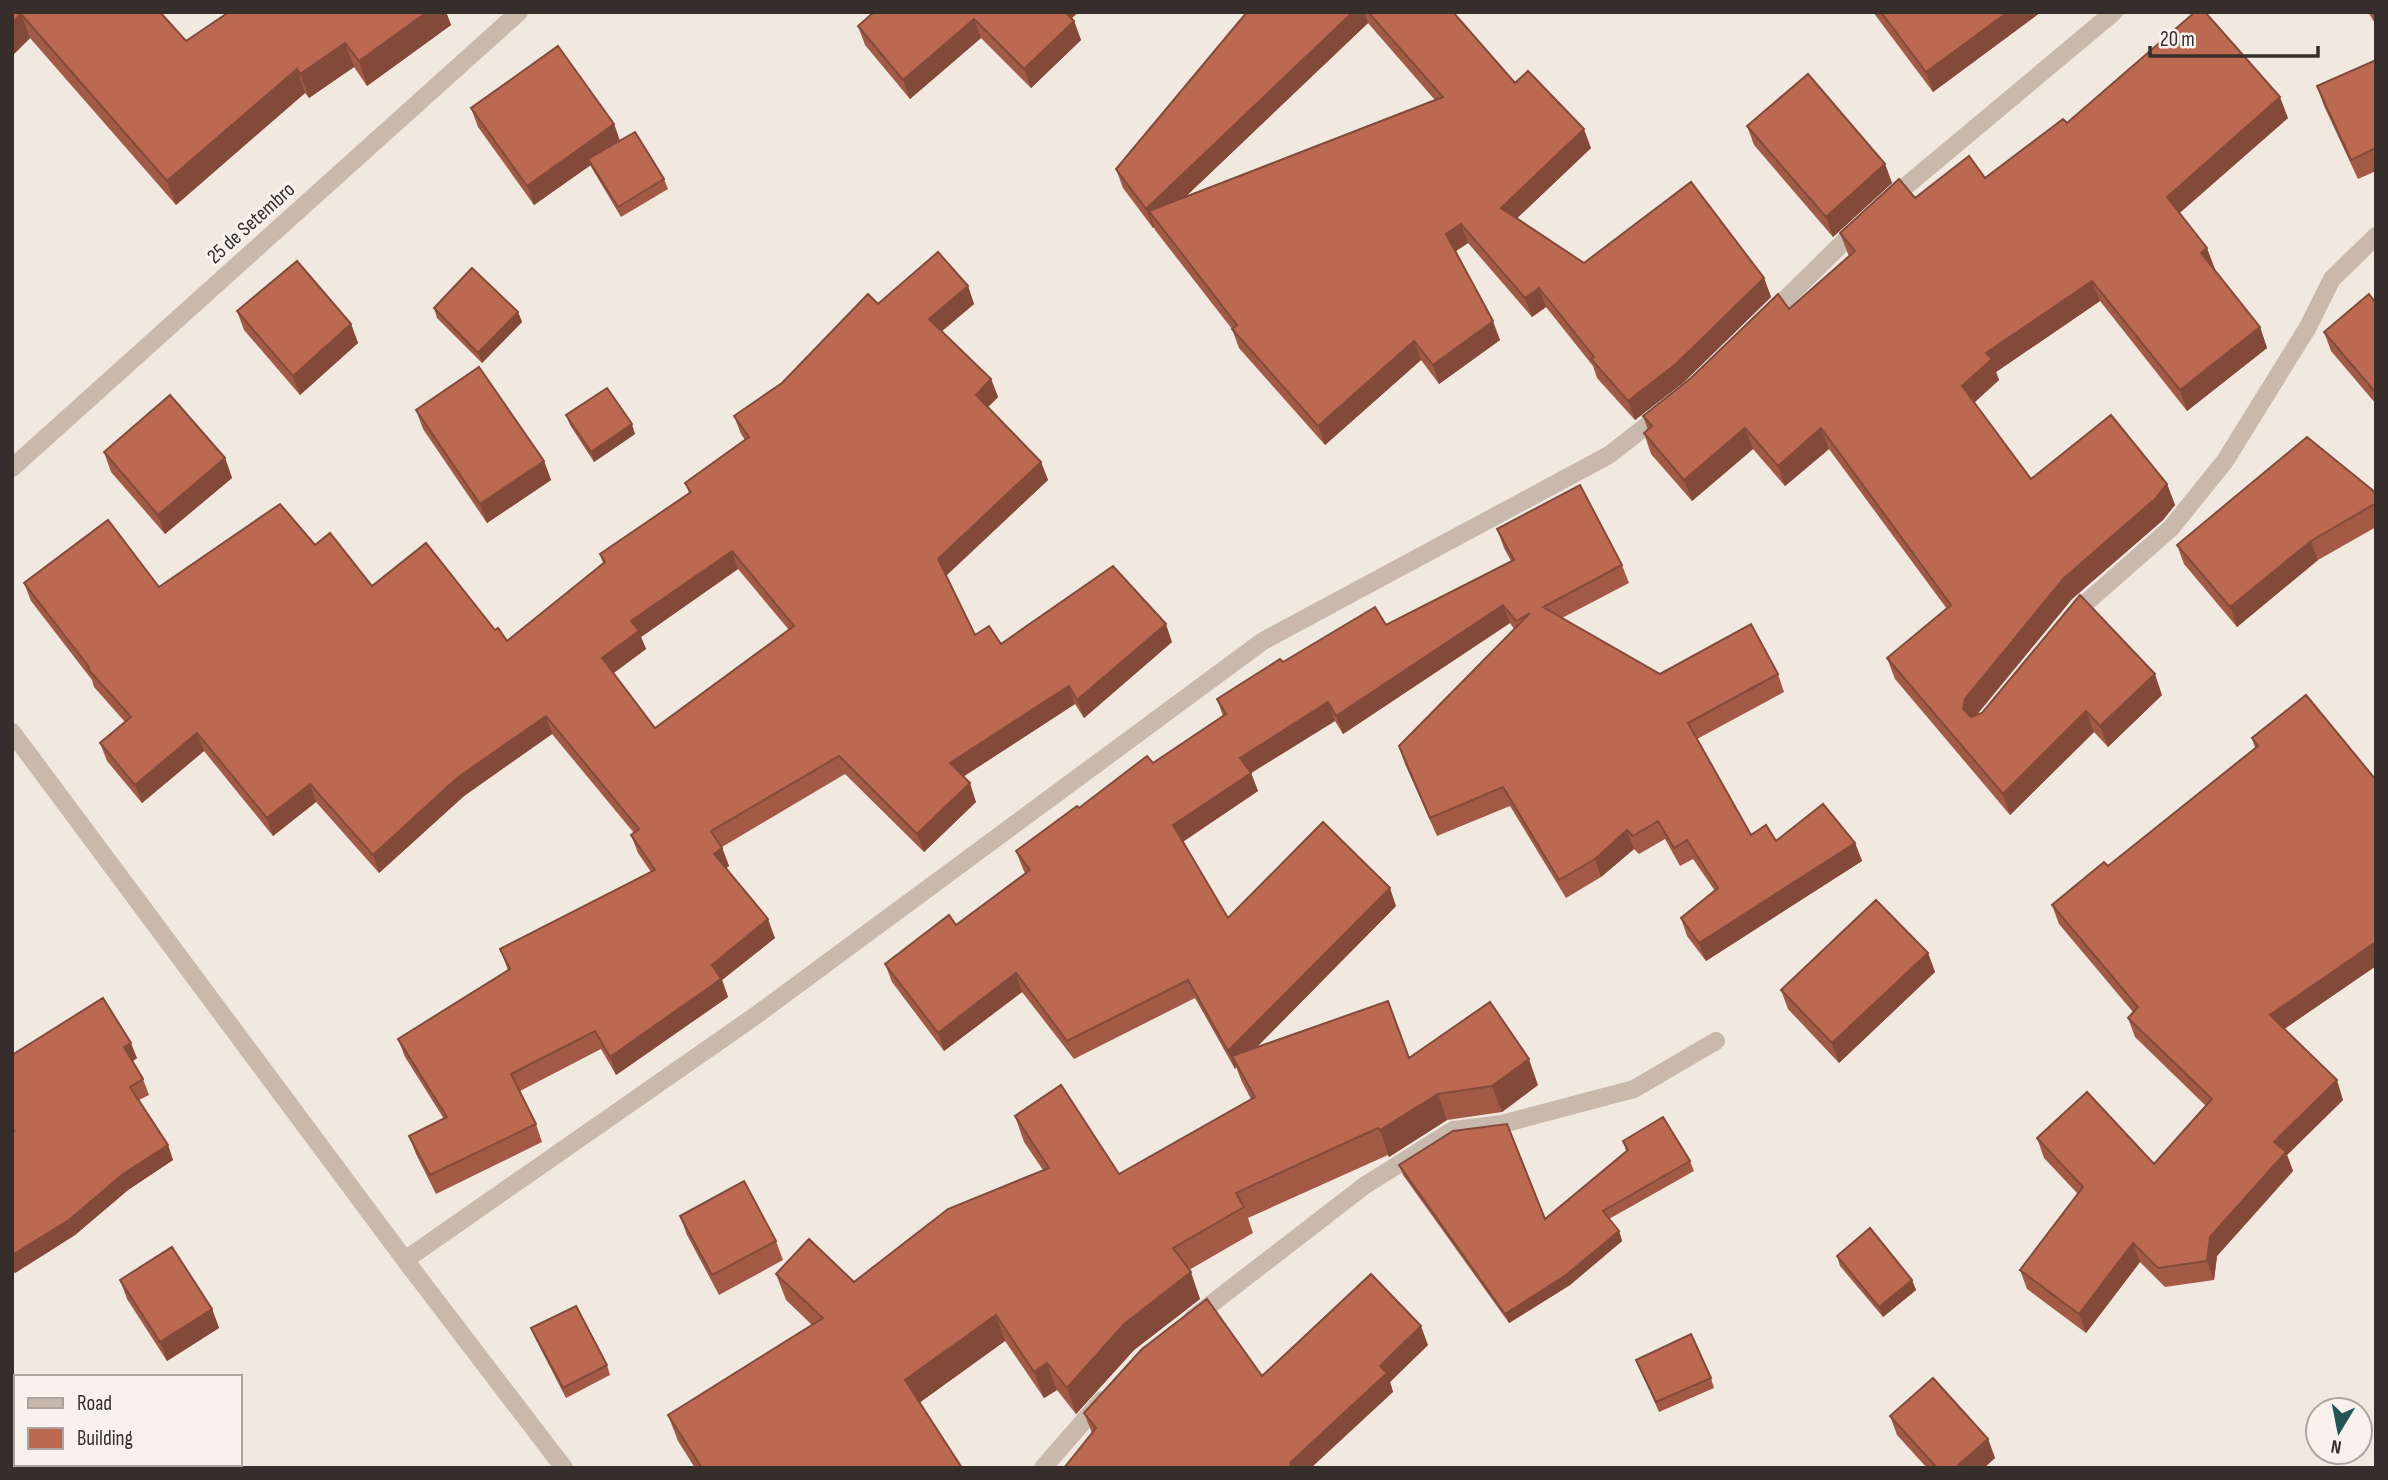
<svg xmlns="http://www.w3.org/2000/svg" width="2388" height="1480" viewBox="0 0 2388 1480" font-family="'Sofia Sans Condensed',sans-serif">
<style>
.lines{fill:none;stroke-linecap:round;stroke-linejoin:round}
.minor{stroke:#c9b8ac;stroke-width:18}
.wall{fill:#a25a47;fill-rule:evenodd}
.shaded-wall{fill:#844a39}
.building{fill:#bc6952;stroke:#844a39;stroke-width:2;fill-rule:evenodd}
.labels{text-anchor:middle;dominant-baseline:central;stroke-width:6;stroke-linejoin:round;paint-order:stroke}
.street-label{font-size:21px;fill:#372e2b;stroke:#f9f2ec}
</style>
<rect width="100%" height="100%" fill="#f1e8e0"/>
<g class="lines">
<path class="minor" d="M1888,201l226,-189
M1767,317l92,-90
M12,468l507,-456
M2071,618l9,-10 91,-80 54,-67 83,-134 24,-48 44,-43
M12,732l393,528 159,208
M405,1260l350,-244 508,-375 346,-186 55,-43
M1193,1318l171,-132 89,-56 49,-6 132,-35 82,-48
M1043,1468l59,-68"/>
</g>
<path class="wall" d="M12,12l174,29 43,-29h217l5,13 -84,61 -13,-19 -45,31 -4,-5 -129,112 -146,-167 -18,18z
M874,12l198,7 2,2 7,19 -50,48 -50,-50 -71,61 -45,-54 -7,-19z
M1247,12h206l62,71 76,65 -74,70 67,45 180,15 7,19 -87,85 -49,38 -38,-42 -4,-12 -47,-59 -14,10 -64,-74 -12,8 44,89 -61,44 -18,-24 -96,85 -86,-97 -7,-19 -77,-99 -1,-3 -1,1 -30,-40 -7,-19zM1368,23l67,77 -250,97z
M1873,12h168l-108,80z
M2368,12h8v13z
M2376,60v111l-18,8 -34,-73 -7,-20z
M471,108l143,16 6,17 44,38 4,10 -47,28 -31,-52 -56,40 -56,-78z
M2288,118l-109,95 35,57 46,57 7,21 -80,63 -87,-110 -104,71 3,8 -25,23 57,76 136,5 8,21 -12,15 -91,79 -96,117 186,-21 -54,52 -14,-15 -84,83 -115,-136 -8,-21 60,-49 -118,-160 -44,37 -32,-37 -61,52 -41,-47 -7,-21 4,-3 -5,-14 146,-107 60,-53 -1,-2 -8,-21 75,-35 70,-20 82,-55z
M1747,126l138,38 7,19 -59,54 -79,-92z
M968,286l6,18 -32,27 49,48 7,18 -10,10 53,55 7,18 -102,95 29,60 26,9 171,-2 -88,76 -9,-14 -112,73 13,25 -52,50 -79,-78 -123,73 7,19 -3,2 49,70 -53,42 6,17 -112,78 -15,-26 -81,42 16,33 6,18 -106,52 -20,-40 -7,-18 35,-17 -39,-62 -7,-18 110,-69 -8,-21 151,-77 -13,-19 -7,-18 3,-2 -82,-99 -88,62 -85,77 -63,-71 -43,34 -69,-85 -62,52 -35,-42 -7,-18 25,-21 -31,-35 -2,-7 -61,-79 -7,-18 135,4 156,-42 57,41 123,44 12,11 96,-78 -3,-9 89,-61 -4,-10 60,-43 -4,-6 -7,-18 48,-33 96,-79zM738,569l51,61 -134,98 -41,-55 32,-24 -5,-12z
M2376,303v101l-45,-53 -7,-19z
M434,308l84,4 4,10 -40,41 -45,-45z
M237,311l114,13 7,19 -58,52 -56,-65z
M416,410l128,51 7,19 -64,43 -64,-94z
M566,415l69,19 -41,28 -24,-37z
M104,452l121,6 7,20 -67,56 -54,-62z
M2376,493v34l-58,33 -81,67 -53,-63 -7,-19z
M1497,529l125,36 7,18 -67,35 98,56h118l6,18 -87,47 54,96 25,6 79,2 7,18 -156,100 -19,-25 -6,-18 34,-27 -22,-32 -13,7 -15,-27 -26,15 -5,-5 -33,28 -35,21 -56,-92 -73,30 -32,-72 -6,-18 115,-117 -4,-6 -167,111 -8,-13 -84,52 7,18 -75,51 45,76 168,-12 -139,141 152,11 129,27 -36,27 -55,8 -58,37 -1,-2 -140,63 5,15 -64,37 11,29 -66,51 -58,64 -19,-24 -13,8 -39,-57 -85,61 42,66h-267l-17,-27 -10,-26 144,-90 -26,-25 -10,-26 78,8 189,-112 -19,-28 -9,-26 104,58 132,-75 -9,-17 -6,-15 -1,2 -40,-71 -121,61 -52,-67 -78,59 -52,-69 -7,-18 71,-39 69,-52 -2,-4 -7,-18 63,-43 74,-45 70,-47 -6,-17 66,-37 103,-37 125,-64 -7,-13z
M2252,738l124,42v186l-92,63 59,71 -56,55 6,16 -76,85 -3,24 -49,7 -25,-25 -54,71 -59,-44 -7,-19 58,-76 -34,-36 -7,-20 117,26 52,-58 -71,-69 -7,-19 5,-6 -74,-88 -7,-19 56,-39 147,-118z
M1928,953l7,19 -96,91 -51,-54 -7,-19z
M12,1055l125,3 -4,3 10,18 6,16 -10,5 29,45 5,15 -45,30 -53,45 -60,38 -3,-4z
M1623,1141l67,20 4,10 -85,48 10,12 3,10 -52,44 -61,38 -106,-148 -4,-10 146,54 81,-68z
M680,1216l96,25 7,19 -64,35 -32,-60z
M1837,1256l75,24 4,10 -33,27 -43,-51z
M120,1280l92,29 7,19 -52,33 -40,-62z
M531,1328l76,37 3,10 -44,23 -31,-60z
M1428,1345l-38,37 3,10 -301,41 -8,-20 178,-37z
M1636,1360l75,18 3,10 -55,24z
M1890,1416l98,23 7,19 -11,10h-57l-30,-33z"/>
<path class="shaded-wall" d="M427,12h19l5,13 -84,61 -8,-25z
M1061,12h18l-14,12z
M1353,12h11l4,11 -210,200 -9,-12 5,16 -1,1 -7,-19z
M2008,12h33l-108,80 -7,-20z
M21,14l9,24 -18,18v-33z
M974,19l7,19 -71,61 -7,-19z
M1074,21l7,19 -50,48 -7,-19z
M345,43l9,24 -45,31 -9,-24z
M297,69l8,24 -129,112 -9,-24z
M2280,97l8,21 -114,100 -7,-21z
M614,124l7,20 -33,15 3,6 -57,40 -7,-19z
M1584,129l7,19 -83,79 -7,-19z
M1885,164l7,19 -59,54 -7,-20z
M1461,224l7,19 -15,10 -7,-19z
M2207,248l8,21 -6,5 -8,-21z
M1764,278l7,19 -87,85 -49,38 -7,-19z
M2092,281l8,20 -104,71 3,8 -30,27 -7,-21 24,-33z
M968,286l6,18 -39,33 -6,-18z
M1539,288l7,19 -14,10 -7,-19z
M518,312l4,10 -40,41 -4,-10z
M1493,321l7,19 -61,44 -6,-19z
M351,324l7,19 -58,52 -7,-19z
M2260,327l7,21 -80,63 -7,-21z
M1414,341l7,19 -96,85 -7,-19z
M991,379l7,18 -16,16 -6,-18z
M632,424l3,10 -41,28 -3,-10z
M1745,428l8,21 -61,52 -8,-21z
M1821,428l8,21 -44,37 -7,-20z
M225,458l7,20 -67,56 -7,-19z
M544,461l7,19 -64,43 -7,-19z
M1041,462l7,18 -103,97 -7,-18z
M2167,484l8,21 -12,15 -91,79 -100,121 -9,-11 2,-10 99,-121z
M2311,541l7,19 -81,67 -7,-20z
M732,551l6,18 -97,68 5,12 -37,27 -7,-18 29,-37z
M1503,605l7,18 -167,111 -7,-18z
M1166,624l6,18 -88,76 -7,-18z
M2155,674l7,21 -54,52 -8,-21z
M1069,686l6,18 -119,77 -6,-18z
M1328,702l7,19 -84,52 7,18 -78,52 -7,-18 67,-67z
M2086,711l8,21 -84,83 -7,-21z
M546,716l6,18 -88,62 -85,77 -6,-18 84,-77z
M197,733l7,18 -62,52 -7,-18z
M970,783l6,19 -52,50 -7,-18z
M310,784l6,18 -43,34 -6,-18z
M1627,830l7,19 -33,28 -6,-18z
M1855,843l7,18 -156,100 -7,-18z
M722,848l7,18 -8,6 -7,-18z
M1390,888l6,18 -158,160 -6,-10 4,11 -1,2 -7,-18z
M768,919l7,19 -53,42 6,17 -112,78 -6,-18 102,-92z
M2373,944l3,6v16l-99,68 -7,-19z
M1928,953l7,19 -96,91 -7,-20z
M1016,973l6,19 -78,59 -6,-18z
M131,1043l6,15 -7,5 -6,-16z
M1529,1059l9,26 -36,27 -10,-26z
M2337,1080l6,20 -56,55 6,16 -76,85 -3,24 -7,-19 3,-24 64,-95z
M1438,1094l9,26 -58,37 -9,-27z
M168,1145l5,15 -45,30 -53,45 -60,38 -3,-7v-11l111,-81z
M1619,1231l3,10 -52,44 -61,38 -4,-9z
M2133,1243l7,19 -54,71 -7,-19z
M1191,1272l9,27 -66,51 -58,64 -9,-26 57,-64z
M1912,1280l4,10 -33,27 -4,-10z
M212,1309l7,19 -52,33 -7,-19z
M996,1315l9,26 -90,65 -10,-26z
M1421,1326l7,19 -38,37 3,10 -82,76h-20l-1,-5 90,-97z
M1047,1363l10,27 -13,8 -10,-26z
M1988,1439l7,19 -11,10h-29z"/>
<path class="building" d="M12,12h148l26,29 43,-29h198l-68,49 -14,-18 -45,31 -3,-5 -130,112 -146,-167 -9,9z
M874,12h191l9,9 -50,48 -50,-50 -71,61 -45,-54z
M1247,12h106l-207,197 -30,-40z
M1368,12h85l62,71 13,-12 56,58 -83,79 83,55 107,-81 73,96 -87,85 -49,38 -37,-42 3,-2 -55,-69 -14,10 -64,-74 -15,10 47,87 -60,44 -19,-24 -96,85 -86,-97 5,-4 -88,-114 294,-114z
M1881,12h127l-82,60z
M2195,12h10l75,85 -113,100 40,51 -6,5 59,74 -80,63 -88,-109 -106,72 6,6 -30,27 69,93 80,-64 56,69 -12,15 -91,79 -99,121 -2,10 8,8 11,-4 98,-118 75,79 -55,52 -14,-15 -83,83 -116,-136 64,-53 -130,-177 -43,38 -33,-38 -61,52 -40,-47 8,-7 -9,-10 48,-38 87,-84 11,15 66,-58 -15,-18 59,-54 16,19 54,-42 16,22 78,-59 4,4z
M558,46l56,78 -87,62 -56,-78z
M2376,60v88l-25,12 -34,-74z
M1808,74l77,90 -59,53 -79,-91z
M635,132l29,47 -46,28 -30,-48z
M938,252l30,34 -39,33 62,60 -15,16 65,67 -103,97 37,76 14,-9 12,18 112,-78 53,58 -89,76 -8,-14 -119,77 20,20 -53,51 -78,-78 -128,75 11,17 -8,6 54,65 -56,46 9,14 -111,78 -15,-26 -84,43 25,50 -106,51 -21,-39 38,-19 -49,-78 112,-70 -10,-20 155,-79 -24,-35 8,-6 -93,-113 -89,62 -84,77 -63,-71 -43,34 -70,-85 -62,52 -35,-42 31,-26 -43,-48 1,-2 -65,-84 84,-63 51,67 121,-83 35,41 15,-12 42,53 54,-43 69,87 3,-2 9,13 98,-79 -5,-8 91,-62 -6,-9 64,-46 -15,-21 48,-33 86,-89 10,10zM732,551l62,75 -139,102 -53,-70 37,-27 -8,-10z
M297,261l54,63 -58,52 -56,-65z
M472,268l46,44 -40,41 -44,-45z
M2369,294l7,9v90l-52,-61z
M479,367l65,94 -64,43 -64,-94z
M607,388l25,36 -41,28 -25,-37z
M170,395l55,63 -67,57 -54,-63z
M2307,437l69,56v10l-65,38 -81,66 -53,-62z
M1580,485l42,80 -79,42 117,67 91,-50 27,50 -90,49 63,112 15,-10 10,16 47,-37 32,39 -156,100 -18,-25 37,-30 -31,-48 -13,8 -16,-27 -25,15 -6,-6 -32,29 -36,21 -56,-93 -73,31 -31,-72 131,-133 -14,8 -13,-16 -167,111 -8,-14 -88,56 11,15 -78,52 55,93 95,-96 67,66 -162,163 -40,-71 -121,61 -51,-68 -78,60 -53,-69 64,-49 7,10 74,-55 -14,-19 61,-45 2,2 68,-52 6,7 73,-49 -9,-15 63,-40 3,3 92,-55 11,18 128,-65 -17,-31z
M2306,695l70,85v167l-3,-3 -103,71 67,65 -63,62 12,10 -76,85 -3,24 -49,7 -25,-25 -54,71 -59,-44 63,-83 -46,-49 50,-46 67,72 58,-65 -84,-81 10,-11 -86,-102 52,-43 4,4 150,-120 -6,-8z
M1876,900l52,53 -96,90 -51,-53z
M103,998l28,45 -7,4 19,32 -13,8 38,58 -45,29 -54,46 -57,35v-123l2,-1 -2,-3v-73z
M1388,1001l21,57 81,-56 39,57 -37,27 -54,8 -58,36 -2,-2 -142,65 8,14 -71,41 18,24 -67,52 -57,64 -20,-25 -13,9 -38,-57 -91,65 57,88h-260l-34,-53 155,-97 -47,-44 33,-35 45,43 94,-73 101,-41 -34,-52 46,-31 58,89 136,-77 -23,-41z
M1663,1117l27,44 -87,50 16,20 -53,44 -61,39 -106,-149 54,-34 54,-7 38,95 83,-69 -5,-9z
M744,1181l32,60 -64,34 -32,-59z
M1870,1228l42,52 -33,27 -42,-51z
M172,1247l40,62 -52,33 -40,-62z
M1371,1274l50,52 -41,40 7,7 -97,90 3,5h-229l32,-40 -12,-15 58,-64 65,-50 55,77z
M576,1306l31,59 -44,23 -32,-60z
M1691,1334l20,44 -55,24 -20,-42z
M1933,1378l55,61 -33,29h-18l-47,-52z"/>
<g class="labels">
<g class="street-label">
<text transform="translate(251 223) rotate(-42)">25 de Setembro</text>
</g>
</g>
<rect width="2388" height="1480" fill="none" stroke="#372e2b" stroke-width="28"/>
<rect x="14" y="1375" width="228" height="91" fill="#f9f2ec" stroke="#aba49f" stroke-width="2"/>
<rect x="28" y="1398" width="35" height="10" fill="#c9b8ac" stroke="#aba49f" stroke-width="2"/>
<text x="77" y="1410" font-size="21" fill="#372e2b">Road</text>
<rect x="28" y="1428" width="35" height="21" fill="#bc6952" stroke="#aba49f" stroke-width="2"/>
<text x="77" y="1445" font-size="21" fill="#372e2b">Building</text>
<g transform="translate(2339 1431) rotate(190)"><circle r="33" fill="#f9f2ec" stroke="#aba49f" stroke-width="2"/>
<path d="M0-5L12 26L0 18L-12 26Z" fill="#235456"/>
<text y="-10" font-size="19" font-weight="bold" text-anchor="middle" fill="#372e2b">N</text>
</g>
<path d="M2150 46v10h168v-10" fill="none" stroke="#372e2b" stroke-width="3.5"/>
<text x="2160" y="46" font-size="21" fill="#372e2b" stroke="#f9f2ec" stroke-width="5" paint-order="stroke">20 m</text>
</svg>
